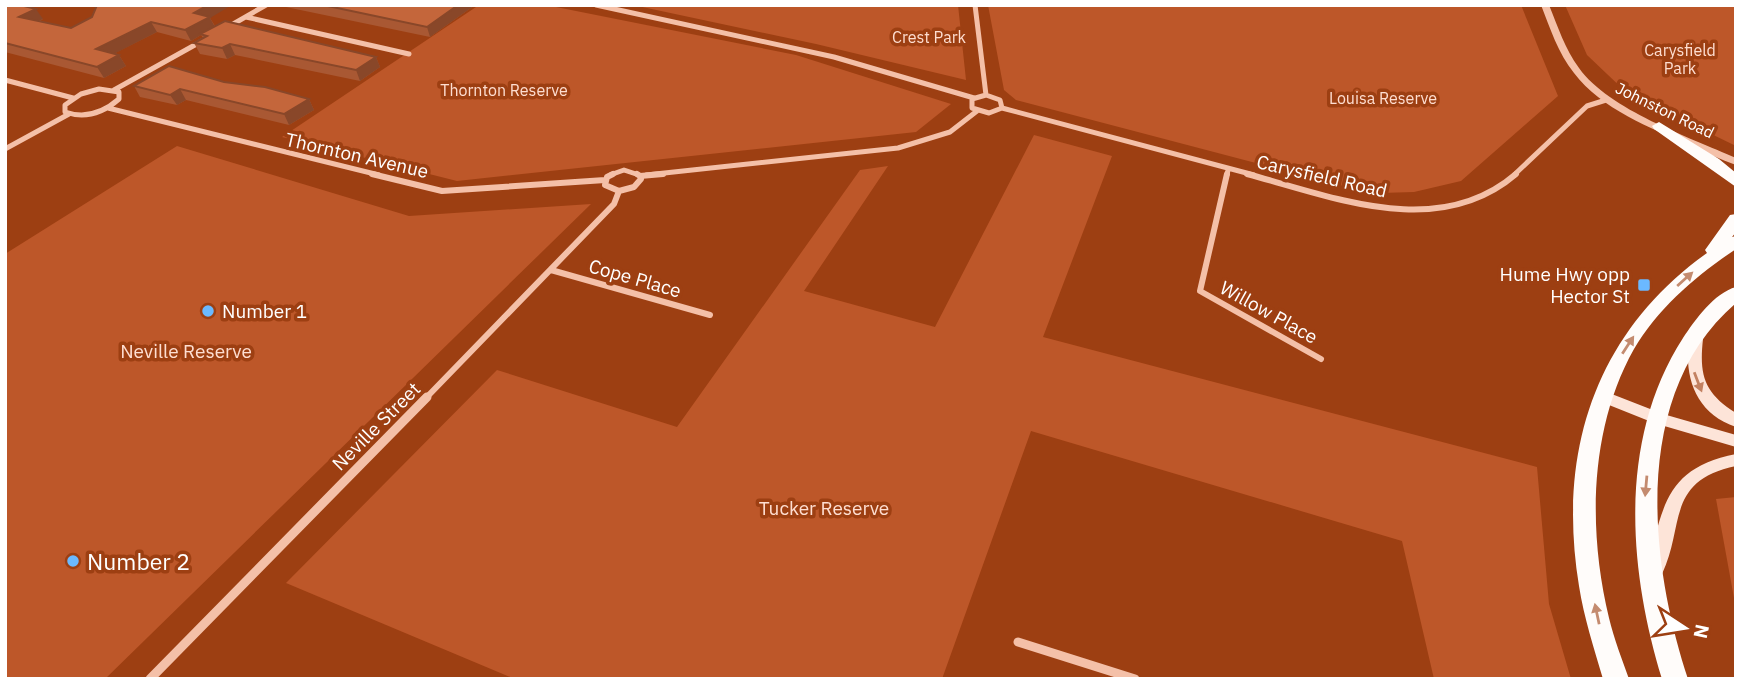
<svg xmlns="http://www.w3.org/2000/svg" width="1741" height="684" viewBox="0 0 1741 684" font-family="'IBM Plex Sans',sans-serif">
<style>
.green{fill:#bd5729}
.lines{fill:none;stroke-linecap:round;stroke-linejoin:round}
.minor-far2{stroke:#f4c0a8;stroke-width:5}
.minor-far1{stroke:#f4c0a8;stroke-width:6}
.minor{stroke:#f4c0a8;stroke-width:9}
.tertiary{fill:#f4c0a8;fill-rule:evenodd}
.secondary{fill:#fde4d8;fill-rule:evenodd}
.trunk{fill:#fffcfa;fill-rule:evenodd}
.wall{fill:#a95833}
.shaded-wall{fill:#894729}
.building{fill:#c4663b;stroke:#894729;stroke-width:2}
.oneway{fill:#c48b6f}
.oneway2{fill:#c38161}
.poi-dot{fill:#6bb9ff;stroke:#9d3f12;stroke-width:2.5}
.labels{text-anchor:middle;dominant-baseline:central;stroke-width:7;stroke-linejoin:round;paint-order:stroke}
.far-park-label{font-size:16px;fill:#feded1;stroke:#9d3f12}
.far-street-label{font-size:16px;fill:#fff;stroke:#9d3f12}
.street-label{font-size:19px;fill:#fff;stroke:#9d3f12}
.poi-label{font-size:19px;fill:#fff;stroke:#9d3f12;text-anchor:end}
.park-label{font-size:19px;fill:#feded1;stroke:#9d3f12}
.near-poi-label{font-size:23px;fill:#fff;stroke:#9d3f12;text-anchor:start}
</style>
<rect width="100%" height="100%" fill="#9d3f12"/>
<path class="green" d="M479,5h67l250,50 155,49 -35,28 -459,49 -175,-44z
M633,5h325l8,75 -150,-36z
M988,5h533l37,91 -97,85 -47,11 -34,1 -33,-6 -331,-87 -12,-10z
M1565,5h171v141l-109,-53 -40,-38z
M1034,135l78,21 -69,181 494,130 12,137 22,75h-137l-32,-138 -371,-110 -89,248h-427l-229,-96 211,-213 180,57 183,-257 28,-4 -84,125 131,36z
M177,146l232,70 182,-12 -486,475h-100v-425z
M1736,497v112l-20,-110z"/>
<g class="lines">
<path class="minor-far2" d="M596,5l238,52 140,41
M975,5l11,90
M246,17l163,37
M228,27l38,-22
M5,80l68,18
M99,89l20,3v7c-16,14 -34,20 -54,13v-7l16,-11z
M114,90l88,-49
M986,95l14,5 2,8 -13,5 -17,-5v-9z
M108,108l271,67
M1002,108l252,67
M5,149l64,-35
M610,175l14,-5 15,5
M646,175l252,-27 52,-16 27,-21
M1227,175l1,-5
M1514,175l73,-69 19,-6"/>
<path class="minor-far1" d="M372,174l70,17 163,-11
M613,174l-6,3 -2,8 14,6 15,-4 7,-8 -1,-3
M637,174l3,2
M1227,174l-27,117 121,68
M1247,174c87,23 191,67 269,0
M640,176l23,-2
M551,270l159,45
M425,399l189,-195 5,-13"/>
<path class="minor" d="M1018,642l117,37
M150,679l277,-282"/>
<path class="tertiary" d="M1541,5h8c9,22 16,44 30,63 30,42 110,69 157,90v7c-15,-5 -30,-13 -45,-19 -40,-18 -90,-37 -117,-73 -16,-20 -24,-45 -33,-68z"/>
<path class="secondary" d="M1696,334l7,5c-4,36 1,54 33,74v14c-41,-14 -52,-50 -47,-88z
M1604,391l59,23 73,21v12l-82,-24 -55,-22 -2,-4 2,-4z
M1736,454v12c-71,15 -51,60 -74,108l-6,3 -6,-3 -3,-5c16,-62 18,-101 89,-115z"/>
<path class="trunk" d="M1659,122l60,37 17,14v14l-82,-58 -2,-3z
M1736,214v18l-4,5 4,-1v13c-39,26 -78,59 -102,100 -45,80 -46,182 -25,269 5,21 13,41 20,61h-26c-9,-31 -19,-61 -24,-93 -22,-134 16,-253 128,-333l-2,-3 25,-35z
M1736,287v16c-105,90 -87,258 -48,376h-26c-34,-111 -44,-240 21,-341 12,-18 31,-45 53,-51z"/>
</g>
<path class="wall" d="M5,5l38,14 -3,2 31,7 139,-10 5,8 161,31 4,10 -20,14 -125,-26 -8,4 -27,-5 -6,-11 9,-5 -2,-3 -10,6 -34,-9 -42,21 4,2 7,11 -22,12 -99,-26z
M285,5h190l-45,32 -144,-30z
M224,82l85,17 5,11 -25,15 -103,-25 -9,5 -37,-8 -6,-11z"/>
<path class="shaded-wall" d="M208,5h24l-22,13 5,9 -15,7 1,1 -10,6 -6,-11 9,-17z
M458,5h17l-45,32 -3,-10z
M36,9l7,10 -17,8 -7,-10z
M151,22l6,10 -55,28 -6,-11z
M230,44l5,11 -8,4 -5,-11z
M119,55l7,11 -22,12 -7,-11z
M376,57l4,10 -20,14 -4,-11z
M180,89l6,11 -9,5 -7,-10z
M309,99l5,11 -25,15 -5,-11z"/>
<path class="building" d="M5,5h15l16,4 -17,8 52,11 21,-11 5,-12h111l-14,8 16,4 -25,13 -34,-8 -55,27 23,6 -22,12 -92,-24z
M323,5h135l-31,22z
M225,21l151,36 -20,13 -126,-26 -8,4 -28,-5 13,-7 -7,-2z
M169,66l55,16 41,5 44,12 -25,15 -104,-25 -10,6 -36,-9z"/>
<defs><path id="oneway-solid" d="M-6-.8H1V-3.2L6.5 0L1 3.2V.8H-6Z" transform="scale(1.75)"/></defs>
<g class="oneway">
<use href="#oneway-solid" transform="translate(1685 279) rotate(-42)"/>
<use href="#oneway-solid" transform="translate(1628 345) rotate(-57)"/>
<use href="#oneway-solid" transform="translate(1646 486) rotate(95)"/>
<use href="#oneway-solid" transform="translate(1597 614) rotate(-102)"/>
</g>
<use class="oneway2" href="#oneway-solid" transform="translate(1698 382) rotate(69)"/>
<g class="poi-dot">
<rect x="1637" y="278" width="14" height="14" rx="3.5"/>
<circle cx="208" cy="311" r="7"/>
<circle cx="73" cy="561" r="7"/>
</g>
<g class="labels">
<g class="far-park-label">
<text x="929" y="37">Crest Park</text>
<text x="1680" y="50">Carysfield<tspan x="1680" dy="18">Park</tspan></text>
<text x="504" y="90">Thornton Reserve</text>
<text x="1383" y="98">Louisa Reserve</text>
</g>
<g class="far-street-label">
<text transform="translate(1665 110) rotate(26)">Johnston Road</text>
</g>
<g class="street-label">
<text transform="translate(357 155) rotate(13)">Thornton Avenue</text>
<text transform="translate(1322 176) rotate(13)">Carysfield Road</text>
<text transform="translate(635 278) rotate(16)">Cope Place</text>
<text transform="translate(1269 312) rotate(29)">Willow Place</text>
<text transform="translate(376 426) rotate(-45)">Neville Street</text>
</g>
<g class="poi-label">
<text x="1630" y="274">Hume Hwy opp<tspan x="1630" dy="22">Hector St</tspan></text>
<text x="222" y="311" text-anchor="start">Number 1</text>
</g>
<g class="park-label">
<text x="186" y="351">Neville Reserve</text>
<text x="824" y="508">Tucker Reserve</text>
</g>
<g class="near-poi-label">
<text x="87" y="561">Number 2</text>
</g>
</g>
<rect width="1741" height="684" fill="none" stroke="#ffffff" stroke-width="14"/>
<g transform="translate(1685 628) rotate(102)" stroke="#9d3f12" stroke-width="5" paint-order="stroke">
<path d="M0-5L12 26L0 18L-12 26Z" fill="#ffffff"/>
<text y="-10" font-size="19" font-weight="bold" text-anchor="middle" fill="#ffffff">N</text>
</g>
</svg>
